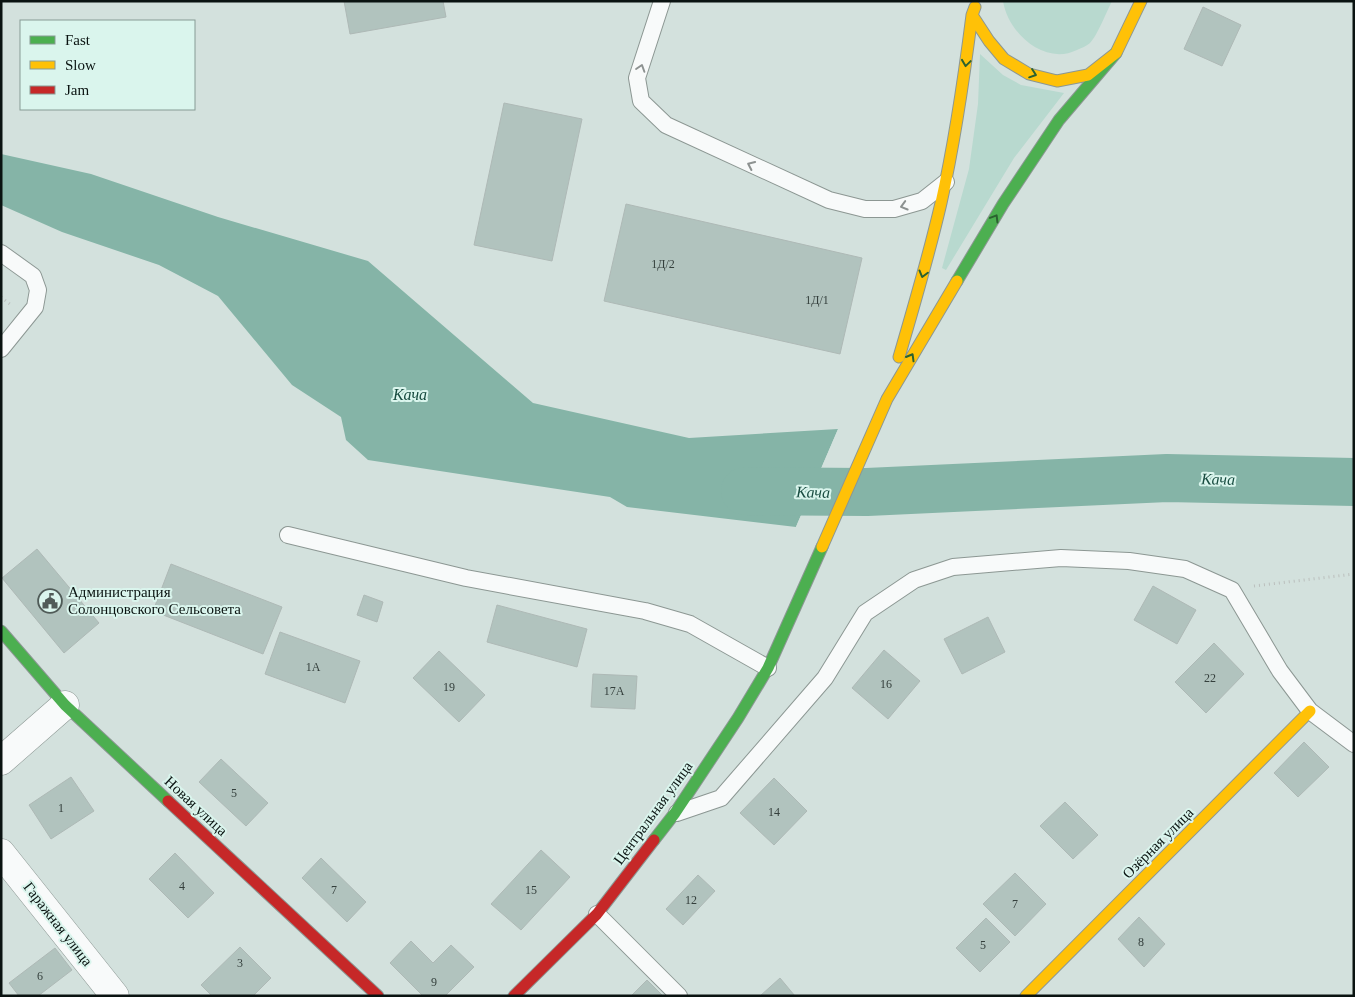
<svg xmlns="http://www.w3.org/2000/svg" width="1355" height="997" viewBox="0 0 1355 997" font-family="'Times New Roman',serif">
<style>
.green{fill:#b8d9cf}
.water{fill:#85b4a7}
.pier{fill:#d3e1dd}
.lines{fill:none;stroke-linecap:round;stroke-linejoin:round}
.river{stroke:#85b4a7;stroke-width:48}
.building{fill:#b1c3be;stroke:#aeb9b6}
.lane-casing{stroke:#8c9793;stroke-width:18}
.street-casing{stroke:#8c9793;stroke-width:29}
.fast-casing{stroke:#8c9793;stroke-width:13}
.slow-casing{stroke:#8c9793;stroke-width:13}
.jam-casing{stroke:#8c9793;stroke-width:13}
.path{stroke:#bbbfbd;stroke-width:3;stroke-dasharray:1 4;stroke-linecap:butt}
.lane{stroke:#f8fafa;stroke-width:16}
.street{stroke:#f8fafa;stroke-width:28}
.fast{stroke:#4caf50;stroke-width:11}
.slow{stroke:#ffc107;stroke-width:11}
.jam{stroke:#c62828;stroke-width:11}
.oneway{stroke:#2b6130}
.oneway2{stroke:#8d9291}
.labels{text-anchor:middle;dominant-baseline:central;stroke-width:4;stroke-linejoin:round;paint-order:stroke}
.number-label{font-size:12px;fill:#343f3c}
.poi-label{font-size:15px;fill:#0a1311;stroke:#daf5ed;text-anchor:start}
.street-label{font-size:15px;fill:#0a1311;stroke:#daf5ed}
.water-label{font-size:16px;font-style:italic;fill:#184c40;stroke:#daf5ed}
</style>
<rect width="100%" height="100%" fill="#d3e1dd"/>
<path class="green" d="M1003,1h109c-5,10 -15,35 -22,42 -3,3 -9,5 -13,7 -33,16 -69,-17 -74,-49z
M980,54l23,21 18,10 43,8 -50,65 -68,112 -4,-2 27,-99 9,-65z"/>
<path class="water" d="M1,154l90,20 127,43 150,44 165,142 156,35 149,-9 -42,98 -169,-20 -17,-10 -242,-37 -22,-20 -5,-23 -49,-32 -74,-89 -59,-31 -97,-33 -61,-27z"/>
<path class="pier" d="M839,427l1,3 -42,98 -3,1z"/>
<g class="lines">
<path class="river" d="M745,491l122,1 300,-14 187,4"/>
</g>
<path class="building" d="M344,1h99l3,16 -96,17z
M1203,7l38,18 -19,41 -38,-17z
M504,103l78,16 -30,142 -78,-16z
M626,204l236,54 -22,96 -236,-53z
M37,549l62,74 -35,30 -62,-75z
M171,564l111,43 -19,47 -110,-43z
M1153,586l43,24 -19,34 -43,-24z
M364,595l19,7 -6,20 -20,-7z
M497,605l90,24 -10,38 -90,-25z
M988,617l17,35 -43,22 -18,-35z
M280,632l80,29 -15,42 -80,-29z
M1214,643l30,31 -38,39 -31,-31z
M884,650l36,31 -32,38 -36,-31z
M439,651l46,44 -26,27 -46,-44z
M593,674l44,2 -2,33 -44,-2z
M1304,742l25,25 -31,30 -24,-24z
M221,759l47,44 -22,23 -47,-44z
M71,777l23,34 -43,28 -22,-34z
M774,778l33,33 -33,34 -34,-32z
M1065,802l33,33 -25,24 -33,-33z
M541,850l29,27 -49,53 -30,-26z
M175,853l39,40 -26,25 -39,-39z
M321,858l45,44 -19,20 -45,-44z
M1015,873l31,31 -31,32 -32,-32z
M698,875l17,16 -32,34 -17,-16z
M1139,917l26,27 -21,23 -26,-28z
M986,918l24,24 -30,30 -24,-24z
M411,941l22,22 18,-18 23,22 -29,29h-22l-33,-33z
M240,947l31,31 -18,18h-41l-11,-11z
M55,948l17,22 -34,26h-19l-10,-13z
M780,978l15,18h-35z
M647,980l16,16h-32z"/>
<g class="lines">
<g class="lane-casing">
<path id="lane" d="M662,1l-25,77 4,23 25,24 163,75 36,9h29l28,-8 24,-19
M1,253l32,23 5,14 -3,17 -34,42
M288,535l178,43 179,33 45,13 78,44
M677,813l44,-15 104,-120 40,-65 49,-33 39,-13 108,-9 68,3 56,8 47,21 48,81 30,40 44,33
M597,914l82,82"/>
</g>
<g class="street-casing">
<path id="street" d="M1,761l64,-56
M1,853l114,143"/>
</g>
<g class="fast-casing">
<path id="fast" d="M957,281l46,-77 56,-84 57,-67
M1,631l64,74 103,96
M654,840l21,-27 63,-95 30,-50 54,-121"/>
</g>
<g class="slow-casing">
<path id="slow" d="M975,7l-3,8 17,26 15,18 25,15 28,7 31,-6 28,-22 25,-52
M899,357c15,-51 30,-102 42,-154 14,-62 23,-125 31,-188
M822,547l65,-148 70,-118
M1026,996l284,-285"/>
</g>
<g class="jam-casing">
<path id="jam" d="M168,801l210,195
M514,996l83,-82 57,-74"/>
</g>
<path class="path" d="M1,297l10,8
M1254,586l100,-12"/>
<use href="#lane" class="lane"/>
<use href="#street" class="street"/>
<use href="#fast" class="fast"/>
<use href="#slow" class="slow"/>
<use href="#jam" class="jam"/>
</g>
<defs><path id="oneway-chevron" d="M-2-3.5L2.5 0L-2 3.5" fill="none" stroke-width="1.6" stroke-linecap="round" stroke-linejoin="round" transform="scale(1.25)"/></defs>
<g class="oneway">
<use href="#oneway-chevron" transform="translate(966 63) rotate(98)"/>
<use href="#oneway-chevron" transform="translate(1033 74) rotate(19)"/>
<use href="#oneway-chevron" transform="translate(995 218) rotate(-59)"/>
<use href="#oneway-chevron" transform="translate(923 274) rotate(105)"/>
<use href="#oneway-chevron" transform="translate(911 357) rotate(-60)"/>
</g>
<g class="oneway2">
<use href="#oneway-chevron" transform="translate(641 68) rotate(-72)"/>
<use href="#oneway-chevron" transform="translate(751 165) rotate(-155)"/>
<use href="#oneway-chevron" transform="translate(904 206) rotate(164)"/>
</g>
<defs>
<g id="civic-ring" transform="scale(1.25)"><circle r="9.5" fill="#daf5ed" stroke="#505b58" stroke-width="1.5"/><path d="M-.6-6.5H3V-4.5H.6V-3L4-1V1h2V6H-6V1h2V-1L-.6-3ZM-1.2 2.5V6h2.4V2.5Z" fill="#505b58"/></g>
</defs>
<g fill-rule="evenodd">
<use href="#civic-ring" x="50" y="601"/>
</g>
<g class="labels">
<g class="number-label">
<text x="663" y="264">1Д/2</text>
<text x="817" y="300">1Д/1</text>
<text x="313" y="667">1А</text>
<text x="1210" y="678">22</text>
<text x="886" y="684">16</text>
<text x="449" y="687">19</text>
<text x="614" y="691">17А</text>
<text x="234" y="793">5</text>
<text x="61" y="808">1</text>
<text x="774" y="812">14</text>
<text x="182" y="886">4</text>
<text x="334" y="890">7</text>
<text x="531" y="890">15</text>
<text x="691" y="900">12</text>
<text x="1015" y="904">7</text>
<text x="1141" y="942">8</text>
<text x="983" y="945">5</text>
<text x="240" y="963">3</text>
<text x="40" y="976">6</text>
<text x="434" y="982">9</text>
</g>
<g class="poi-label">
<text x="68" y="592">Администрация<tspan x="68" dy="17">Солонцовского Сельсовета</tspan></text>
</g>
<g class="street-label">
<text transform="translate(196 806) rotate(43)">Новая улица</text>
<text transform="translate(653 813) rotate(-54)">Центральная улица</text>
<text transform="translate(1158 843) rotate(-45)">Озёрная улица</text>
<text transform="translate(58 924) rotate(52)">Гаражная улица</text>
</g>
<g class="water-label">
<text x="410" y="394">Кача</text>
<text transform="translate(1218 479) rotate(1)">Кача</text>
<text transform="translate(813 492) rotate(1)">Кача</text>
</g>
</g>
<rect width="1355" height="997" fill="none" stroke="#0a1311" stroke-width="5"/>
<rect x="20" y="20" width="175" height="90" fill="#daf5ed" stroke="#879b95"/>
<rect x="30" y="36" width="25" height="8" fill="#4caf50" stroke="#879b95"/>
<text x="65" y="45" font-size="15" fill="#0a1311">Fast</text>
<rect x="30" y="61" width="25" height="8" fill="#ffc107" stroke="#879b95"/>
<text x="65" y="70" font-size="15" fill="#0a1311">Slow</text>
<rect x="30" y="86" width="25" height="8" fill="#c62828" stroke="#879b95"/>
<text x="65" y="95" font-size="15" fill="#0a1311">Jam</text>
</svg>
